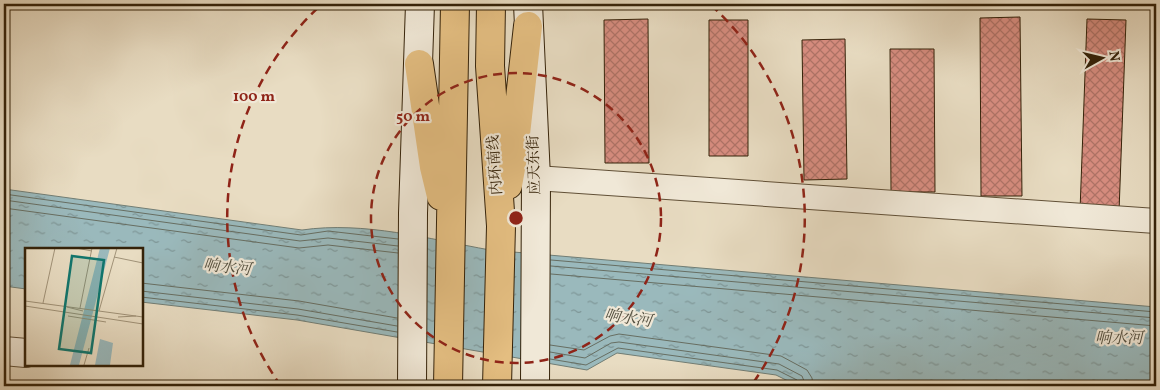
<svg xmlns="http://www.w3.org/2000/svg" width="1160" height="390" viewBox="0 0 1160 390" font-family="Vollkorn,'Noto Serif SC',serif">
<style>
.water{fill:url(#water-ripples);stroke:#717d74}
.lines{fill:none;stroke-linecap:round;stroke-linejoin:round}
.shore{stroke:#676e62;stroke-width:1}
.building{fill:url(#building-cross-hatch);stroke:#342209}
.minor-casing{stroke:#615037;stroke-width:26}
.tertiary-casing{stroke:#615037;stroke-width:30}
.secondary-casing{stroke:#342209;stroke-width:30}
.trunk-casing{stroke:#342209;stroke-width:30}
.minor{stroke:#f0e8d7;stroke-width:24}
.tertiary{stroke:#f0e8d7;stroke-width:28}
.secondary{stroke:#f0e8d7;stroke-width:28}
.trunk{stroke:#e4be81;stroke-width:28}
.ring{fill:none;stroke:#8f2418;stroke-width:2.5;stroke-dasharray:9 6}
.labels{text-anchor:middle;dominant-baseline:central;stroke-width:4.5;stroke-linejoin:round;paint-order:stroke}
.street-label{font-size:15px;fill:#342209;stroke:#f0e8d7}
.water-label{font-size:16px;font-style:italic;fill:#534f3f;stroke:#f0e8d7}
.inset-road{fill:none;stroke:#a09278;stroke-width:1}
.view{fill:#0f766e;fill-opacity:0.15;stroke:#0f766e;stroke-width:2.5}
.inset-edge{fill:none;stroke:#342209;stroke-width:2.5}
.centre{fill:#8f2418;stroke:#f0e8d7;stroke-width:2.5}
.ring-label{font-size:15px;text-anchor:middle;font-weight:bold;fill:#8f2418;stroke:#f0e8d7;stroke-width:4.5;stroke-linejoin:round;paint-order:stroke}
</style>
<defs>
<pattern id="water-ripples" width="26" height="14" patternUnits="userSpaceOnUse" patternTransform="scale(1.25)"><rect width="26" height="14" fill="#9ab9bc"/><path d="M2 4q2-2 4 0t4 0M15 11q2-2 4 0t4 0" fill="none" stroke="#7e9697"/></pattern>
<pattern id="building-cross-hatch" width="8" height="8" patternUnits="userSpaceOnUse" patternTransform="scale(1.25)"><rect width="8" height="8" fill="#d78d80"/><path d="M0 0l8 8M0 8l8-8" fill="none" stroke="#af7367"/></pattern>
</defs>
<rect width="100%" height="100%" fill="#e8dcc2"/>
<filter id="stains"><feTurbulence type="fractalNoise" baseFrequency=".004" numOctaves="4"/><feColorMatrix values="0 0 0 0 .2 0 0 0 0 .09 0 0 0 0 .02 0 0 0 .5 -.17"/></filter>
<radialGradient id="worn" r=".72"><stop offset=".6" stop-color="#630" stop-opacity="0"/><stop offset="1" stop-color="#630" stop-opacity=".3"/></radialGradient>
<path class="water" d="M4,189l298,41c62,-9 127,9 188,20l666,57v79h-358l-22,-11 -159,-22 -30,17 -290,-50 -156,-18v-53h-115v40l-22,-3z"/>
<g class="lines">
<path class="shore" d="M4,194l297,41 27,-4 70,8
M4,200l296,41 28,-3 70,8
M4,208l295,40 29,-3 70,8
M551,260l605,52
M551,266l605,52
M551,274l605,52
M141,283l158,18 98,17
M141,291l157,18 99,17
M141,297l156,18 100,17
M550,345l34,5 26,-14 9,-2 162,22 26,14 5,8 1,8
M550,352l35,6 26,-15 8,-1 160,22 23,12 4,10
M550,359l36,6 32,-17 159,22 20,10 2,6"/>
</g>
<path class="building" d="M1020,17l2,179h-41l-1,-178z
M648,19l1,144h-44l-1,-143z
M1087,19l39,1 -7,192 -39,-1z
M709,20h39v136h-39z
M845,39l2,140 -43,1 -2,-140z
M890,49h44l1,143h-44z"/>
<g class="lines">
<g class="minor-casing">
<path id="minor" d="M536,178l620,43"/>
</g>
<g class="tertiary-casing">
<path id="tertiary" d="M4,351l22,2"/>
</g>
<g class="secondary-casing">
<path id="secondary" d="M528,4l8,174 -1,208
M412,386l1,-173 7,-209"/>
</g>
<g class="trunk-casing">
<path id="trunk" d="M491,4l-1,62 11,160 -4,160
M419,64l15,103 7,29
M508,185l6,-33 14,-126
M448,386l7,-382"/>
</g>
<use href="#minor" class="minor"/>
<use href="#tertiary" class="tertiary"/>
<use href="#secondary" class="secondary"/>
<use href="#trunk" class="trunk"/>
</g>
<g class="ring">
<circle cx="516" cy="218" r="145"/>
<path d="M281 386A289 289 0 0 1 321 5M711 5A289 289 0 0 1 751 386"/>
</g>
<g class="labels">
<g class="street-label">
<text transform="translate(496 165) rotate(-94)">内环南线</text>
<text transform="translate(535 165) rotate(-92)">应天东街</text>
</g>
<g class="water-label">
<text transform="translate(227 268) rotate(6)">响水河</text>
<text transform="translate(628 319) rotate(8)">响水河</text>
<text x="1119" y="339">响水河</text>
</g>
</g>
<g transform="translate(25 248)">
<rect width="118" height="118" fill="#e8dcc2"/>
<path d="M75,0h10l-31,117h-9zM75,91l13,4 -3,22h-15z" fill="#9ab9bc"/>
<path class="inset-road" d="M51,0l16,3M89,9l29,6M0,53l118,16M18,55l12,-55M0,58l118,18M42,59l16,4M55,60l12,-60M74,63l18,-63M43,68l38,6M93,69l18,-1M59,117l5,-17"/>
<path class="view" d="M47,8l32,4 -13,93 -32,-4z"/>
<rect width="118" height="118" class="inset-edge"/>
</g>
<circle cx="516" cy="218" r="8" class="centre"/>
<g class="ring-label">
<text x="254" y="101">100 m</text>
<text x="413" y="121">50 m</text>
</g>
<rect width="1160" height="390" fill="none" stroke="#e8dcc2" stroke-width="20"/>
<rect x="5" y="5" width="1150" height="380" fill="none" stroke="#342209" stroke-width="2.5"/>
<rect x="10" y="10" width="1140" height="370" fill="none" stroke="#342209"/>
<g transform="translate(1102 58) rotate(82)" stroke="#f0e8d7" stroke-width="4" paint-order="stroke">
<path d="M0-4L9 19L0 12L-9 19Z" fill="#342209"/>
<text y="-8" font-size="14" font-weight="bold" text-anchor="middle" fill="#342209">N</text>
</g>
<rect width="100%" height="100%" filter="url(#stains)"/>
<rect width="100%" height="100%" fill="url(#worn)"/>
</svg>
